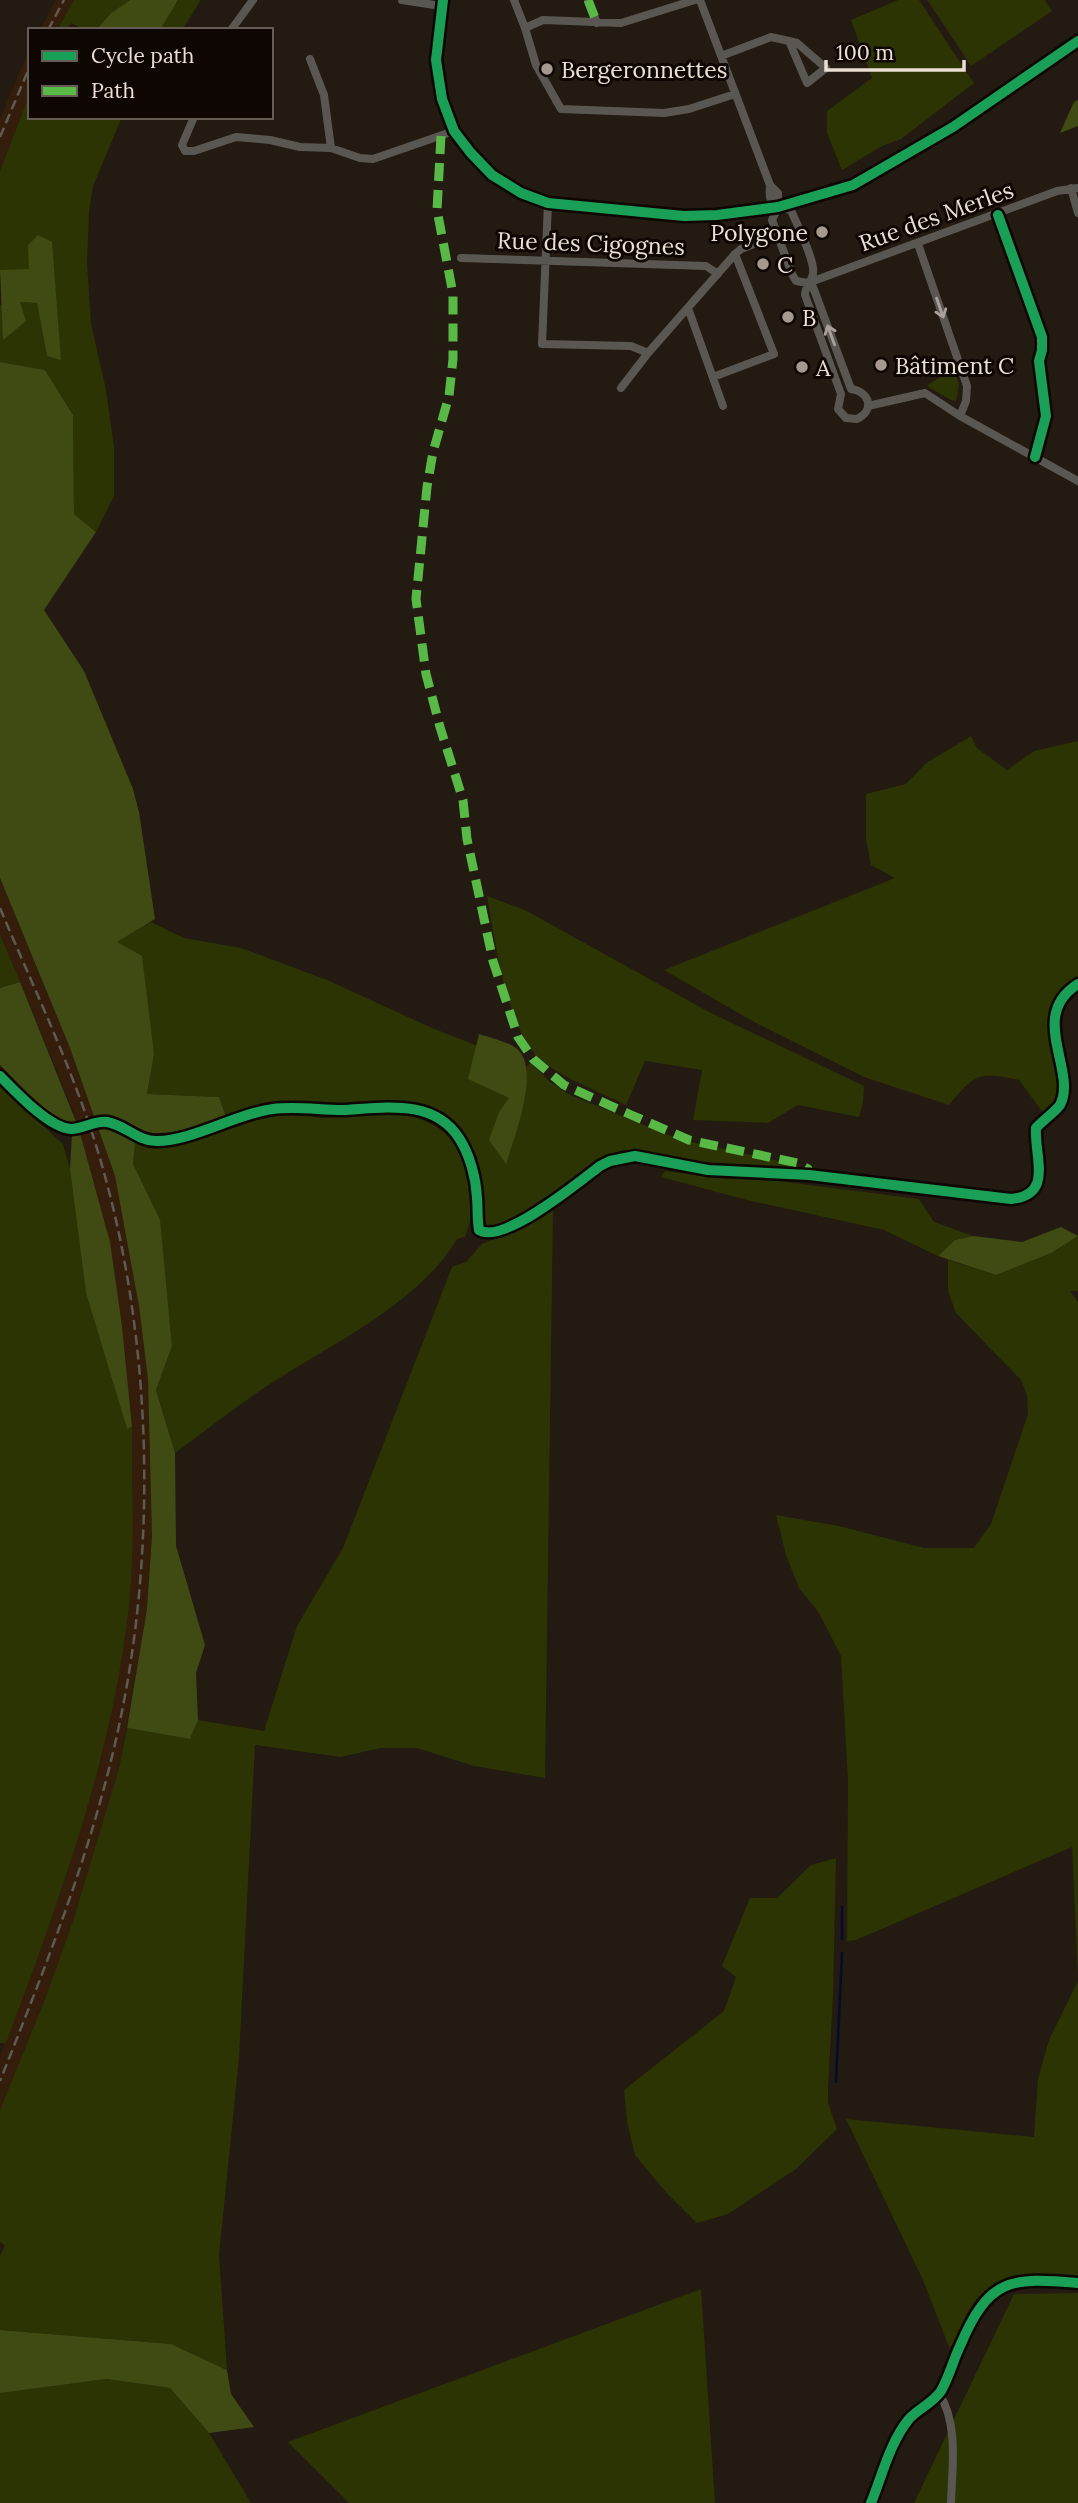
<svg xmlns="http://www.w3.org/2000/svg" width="1078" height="2503" viewBox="0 0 1078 2503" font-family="Lora,serif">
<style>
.built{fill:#341e0b}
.green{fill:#2c3403}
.forest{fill:#404b13}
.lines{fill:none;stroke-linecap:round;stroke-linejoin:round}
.stream{stroke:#030d2a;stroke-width:2.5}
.street{stroke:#5a5753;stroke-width:8}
.rail{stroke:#5f5a54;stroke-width:2.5;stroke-dasharray:10 5;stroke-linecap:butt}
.quiet{stroke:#58b947;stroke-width:9;stroke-dasharray:18 9;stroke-linecap:butt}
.cycleway-casing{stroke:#0e0602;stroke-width:15}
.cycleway{stroke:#1a9f57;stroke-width:10}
.oneway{stroke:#aaa19a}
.poi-dot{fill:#a59990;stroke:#0e0602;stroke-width:2.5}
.labels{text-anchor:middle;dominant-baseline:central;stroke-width:6;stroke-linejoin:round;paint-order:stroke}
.poi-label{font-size:23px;fill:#ebded4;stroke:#0e0602;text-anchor:start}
.street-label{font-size:23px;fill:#ebded4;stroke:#0e0602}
</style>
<rect width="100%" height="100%" fill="#231a11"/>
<path class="built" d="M56,0h18l-17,30h-17z
M30,48v45l-30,78v-52z
M0,878l70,170 45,128 24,130 9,73 4,157 -5,73 -28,159 -46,153 -28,78 -45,111v-54l66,-179 40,-146 27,-223 -1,-81 -10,-101 -12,-84 -38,-134 -72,-174z"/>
<path class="green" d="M74,0h56l-19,13 -15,17h-10l-15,-7 -4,7h-10z
M178,0h23l-19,30h-22z
M898,0h21l55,83 -73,56 -19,7 -40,24 -15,-37v-22l45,-33 -21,-58z
M927,0h118l7,11 -81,55z
M30,93v24h92l-29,69 -4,27 -2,50 4,61 15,66 8,57v49l-18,36 -22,-18 -1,-99 -28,-45 -45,-8v-57h3v34l16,-37 18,1 10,53 14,3 -32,-89h-29v-99z
M954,369l5,16 -3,16 -5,-1 -23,-13 1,-3z
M971,736l6,12 30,22 27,-19 44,-10v237l-15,10 -11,22 -1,16 7,30 2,36 -4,12 -12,10 -25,-34c-41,-8 -43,-7 -70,25l-85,-28 -110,-55 -90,-52 231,-92 -24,-13 -5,-26v-45l40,-10 20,-21z
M487,896l38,14 184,102 155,74 -1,17 -4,14 -61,-12 -30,18 -75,-3 9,-50 -57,-9 -19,44c-26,-13 -64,-27 -86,-46 -34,-30 -45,-120 -53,-163z
M151,922l33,16 57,10 86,32 105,48 46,18 -9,33 41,19 -11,14 7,51 18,-61 3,-36 4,-3 18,18 21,14 108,44 119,26 2,3c-7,1 -14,0 -21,0 -31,1 -62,0 -92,-5 -11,-2 -56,-15 -63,-13 -44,11 -88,75 -135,77l-7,-14 -4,-56 -11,-21 -17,-18 -20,-11 -29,-6 -56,3 -66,-1 -52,14 -7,-20 -72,-3 7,-40 -38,-112z
M0,934l20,48 -20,6z
M0,1086l63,58 7,25 16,124 41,136 5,-2c0,51 2,103 -1,154 -11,155 -71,318 -125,462h-6z
M400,1113c27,6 54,19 65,47 3,9 2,19 4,28 3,24 4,26 -4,49l-8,2c-37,64 -129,107 -190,147 -32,21 -62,45 -92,67l-19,-63 16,-44 -8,-80 -31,-102 1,-22 27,6 18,-3 73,-24 33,-7 38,4z
M665,1171l53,7 60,3 141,18 15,23 39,14 -18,4 -17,16 -54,-26 -137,-30 -86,-23z
M553,1209l-8,569 -71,-12 -57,-18h-37l-39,9 -86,-12 -16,313 -20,197 8,115 -56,-26 -171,-14v-74l5,-10 -5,-4v-132l45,-111 28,-78 46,-153 8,-40 63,11 8,-19 66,11 33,-105 46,-78 109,-281 14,-5 16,-18 23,-9z
M1078,1236v55h-8l8,11v676l-6,-131 -216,93 -9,1 1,-161 -7,-124 -22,-43 -20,-25 -13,-33 -10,-40 63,11 85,22h50l17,-24 37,-110 -1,-19 -6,-15 -65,-67 -8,-22v-31l48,15 54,-22z
M836,1858l-3,138 -5,92v15l9,26 -41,40 -68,45 -31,9 -32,-32 -30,-36 -8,-34 -3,-31 100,-79 12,-34 -14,-11 28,-68h27l34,-33z
M1078,1981v298c-69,-11 -101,-4 -124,66l-5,2 -26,-67 -77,-161 188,18 4,-58 11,-39z
M701,2289l14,214h-366l-61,-61z
M1078,2293v210h-164l100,-209z
M107,2379l63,9 39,45 42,70h-251v-110z"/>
<path class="forest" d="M130,0h48l-18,30h-64l15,-17z
M1078,100v26l-18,7 14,-31z
M38,235l14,7 9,118 -14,-4 -10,-53 -17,-1 6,19 -23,19 -3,-70 29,-1 -1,-24z
M0,362l45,8 28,45 1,99 22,18 -52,78 40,61 49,118 6,23 16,107 -38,23 25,14 12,98 -7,40 72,3 7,20c-30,8 -60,23 -90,13l-3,34 27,56 12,126 -16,44 19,63 1,93 29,99 -9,28 2,47 -8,19 -63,-11 20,-119 5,-73 -4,-157 -9,-73 -24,-130 -45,-128 -70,-170z
M20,982l57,142c-32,-4 -55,-37 -77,-59v-77z
M479,1034c11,4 27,7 37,14 26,19 -2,90 -10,116l-17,-24 10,-28 10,-14 -41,-19z
M80,1133l30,109 12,84 10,101 -5,2 -41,-136 -16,-124 2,-35z
M1061,1227l17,9 -27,17 -55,22 -58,-19 17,-16 18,-4 49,6z
M0,2330l171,14 56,26 4,24 23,33 -45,6 -39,-45 -63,-9 -107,14z"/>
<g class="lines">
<path class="stream" d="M842,1907v32
M836,2082l6,-129"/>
<path class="street" d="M402,0l39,6
M443,0l-7,60 6,39 12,32 16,21 22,23 29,18 27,10 136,13 33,-1 61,-8 75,-22 100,-58 125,-86
M514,0l11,28
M588,0l9,23
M695,0l-74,23 -78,-3 -18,8 11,37 25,44 103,4 25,-4 46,-15
M700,0l70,185 8,8v14l-6,13 20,54 4,7 12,2 5,4 38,102c19,3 24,21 6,30l-11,-1 -8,-9 3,-15 -36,-99c0,-9 6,-12 8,-21 3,-12 -17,-51 -22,-64l-10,-2
M231,30l22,-30
M721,56l50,-19 18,4 18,42 19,-15 -29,-25 -8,-2
M310,59l14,36 7,53
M194,117l-12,28 3,6h9l42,-14 34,3 30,7 31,1 29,10 13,1 81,-28
M770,185c-1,10 -1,17 8,22
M1071,188l7,25
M548,203l-6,141 89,2 17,7
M998,215l44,122v13l-3,11 7,55 -11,41
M918,244l49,142 -1,15 -6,15
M461,258l245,8 12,8
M808,283l249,-92 21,-3
M688,308l35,98
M713,377l61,-23 -39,-100
M621,388l27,-35 87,-99 6,-5 37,-14
M868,406l57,-13 35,23 118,65
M0,1076c16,15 42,45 63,52 7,2 15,0 22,-2
M95,1124c24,-4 41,20 65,17 39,-4 74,-27 112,-32 23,-3 47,1 70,1 40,-1 90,-12 117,28 11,16 17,40 18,60 1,11 0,21 2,32 24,15 100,-48 121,-64l10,-5 25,-5 73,14 101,5 202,24c43,-4 23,-42 25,-71 7,-8 18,-15 24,-23 18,-34 -33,-89 18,-121
M939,2393c20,32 13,75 12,110
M871,2503c11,-27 19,-61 38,-84 9,-10 24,-16 32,-28 8,-14 12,-30 19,-45 29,-68 50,-69 118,-63"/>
<path class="rail" d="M48,30l16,-30
M0,137l30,-71
M0,908c36,86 78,171 103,261 49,174 54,376 17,552 -26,125 -73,242 -120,360"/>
<path class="quiet" d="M588,0l9,23
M441,136l-4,74 16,84v65l-4,37 -16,56 -6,35 -11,112 10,75 14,53 23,73 4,39 26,122 25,76 15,22 31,26 65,29 60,26 108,23 11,6 1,6"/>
<g class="cycleway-casing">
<path id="cycleway" d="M443,0l-7,60 6,39 12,32 16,21 22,23 29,18 27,10 136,13 33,-1 61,-8 75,-22 100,-58 125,-86
M998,215l44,122v13l-3,11 7,55 -11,41
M0,1076c16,16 49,52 71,53 12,0 25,-9 36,-7 18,3 31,19 49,19 34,1 82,-28 117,-32 23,-3 47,1 69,1 41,-2 91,-12 117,28 11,17 17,40 18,60 1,11 0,21 2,32 24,15 100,-48 121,-64l10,-5 25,-5 73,14 101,5 202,24c43,-4 23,-42 25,-71 7,-8 18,-15 24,-23 18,-34 -33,-89 18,-121
M871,2503c11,-27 19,-61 38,-84 9,-10 24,-16 32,-28 8,-14 12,-30 19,-45 29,-68 50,-69 118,-63"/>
</g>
<use href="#cycleway" class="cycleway"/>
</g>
<defs><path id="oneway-shaft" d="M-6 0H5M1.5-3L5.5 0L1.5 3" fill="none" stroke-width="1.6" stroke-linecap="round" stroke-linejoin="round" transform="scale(1.75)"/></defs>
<g class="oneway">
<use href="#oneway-shaft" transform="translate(940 308) rotate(71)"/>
<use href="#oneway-shaft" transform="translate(831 335) rotate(-110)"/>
</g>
<g class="poi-dot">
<circle cx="547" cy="69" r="7"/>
<circle cx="822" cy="232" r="7"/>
<circle cx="763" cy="264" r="7"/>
<circle cx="788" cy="317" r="7"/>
<circle cx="881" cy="365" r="7"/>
<circle cx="802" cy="367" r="7"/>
</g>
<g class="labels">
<g class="poi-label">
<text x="561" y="69">Bergeronnettes</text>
<text x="808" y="232" text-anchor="end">Polygone</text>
<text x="777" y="264">C</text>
<text x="802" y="317">B</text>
<text x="895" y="365">Bâtiment C</text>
<text x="816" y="367">A</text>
</g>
<g class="street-label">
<text transform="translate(936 216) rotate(-20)">Rue des Merles</text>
<text transform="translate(591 243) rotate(2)">Rue des Cigognes</text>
</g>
</g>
<rect x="28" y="28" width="245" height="91" fill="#0e0602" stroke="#665c56" stroke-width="2"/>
<rect x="42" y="51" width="35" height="10" fill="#1a9f57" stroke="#665c56" stroke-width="2"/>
<text x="91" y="63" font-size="21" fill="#ebded4">Cycle path</text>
<rect x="42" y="86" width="35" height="10" fill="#58b947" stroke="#665c56" stroke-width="2"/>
<text x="91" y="98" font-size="21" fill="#ebded4">Path</text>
<path d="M826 60v10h138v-10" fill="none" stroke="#ebded4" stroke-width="3.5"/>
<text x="836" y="60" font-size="21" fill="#ebded4" stroke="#0e0602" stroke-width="5" paint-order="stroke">100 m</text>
</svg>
